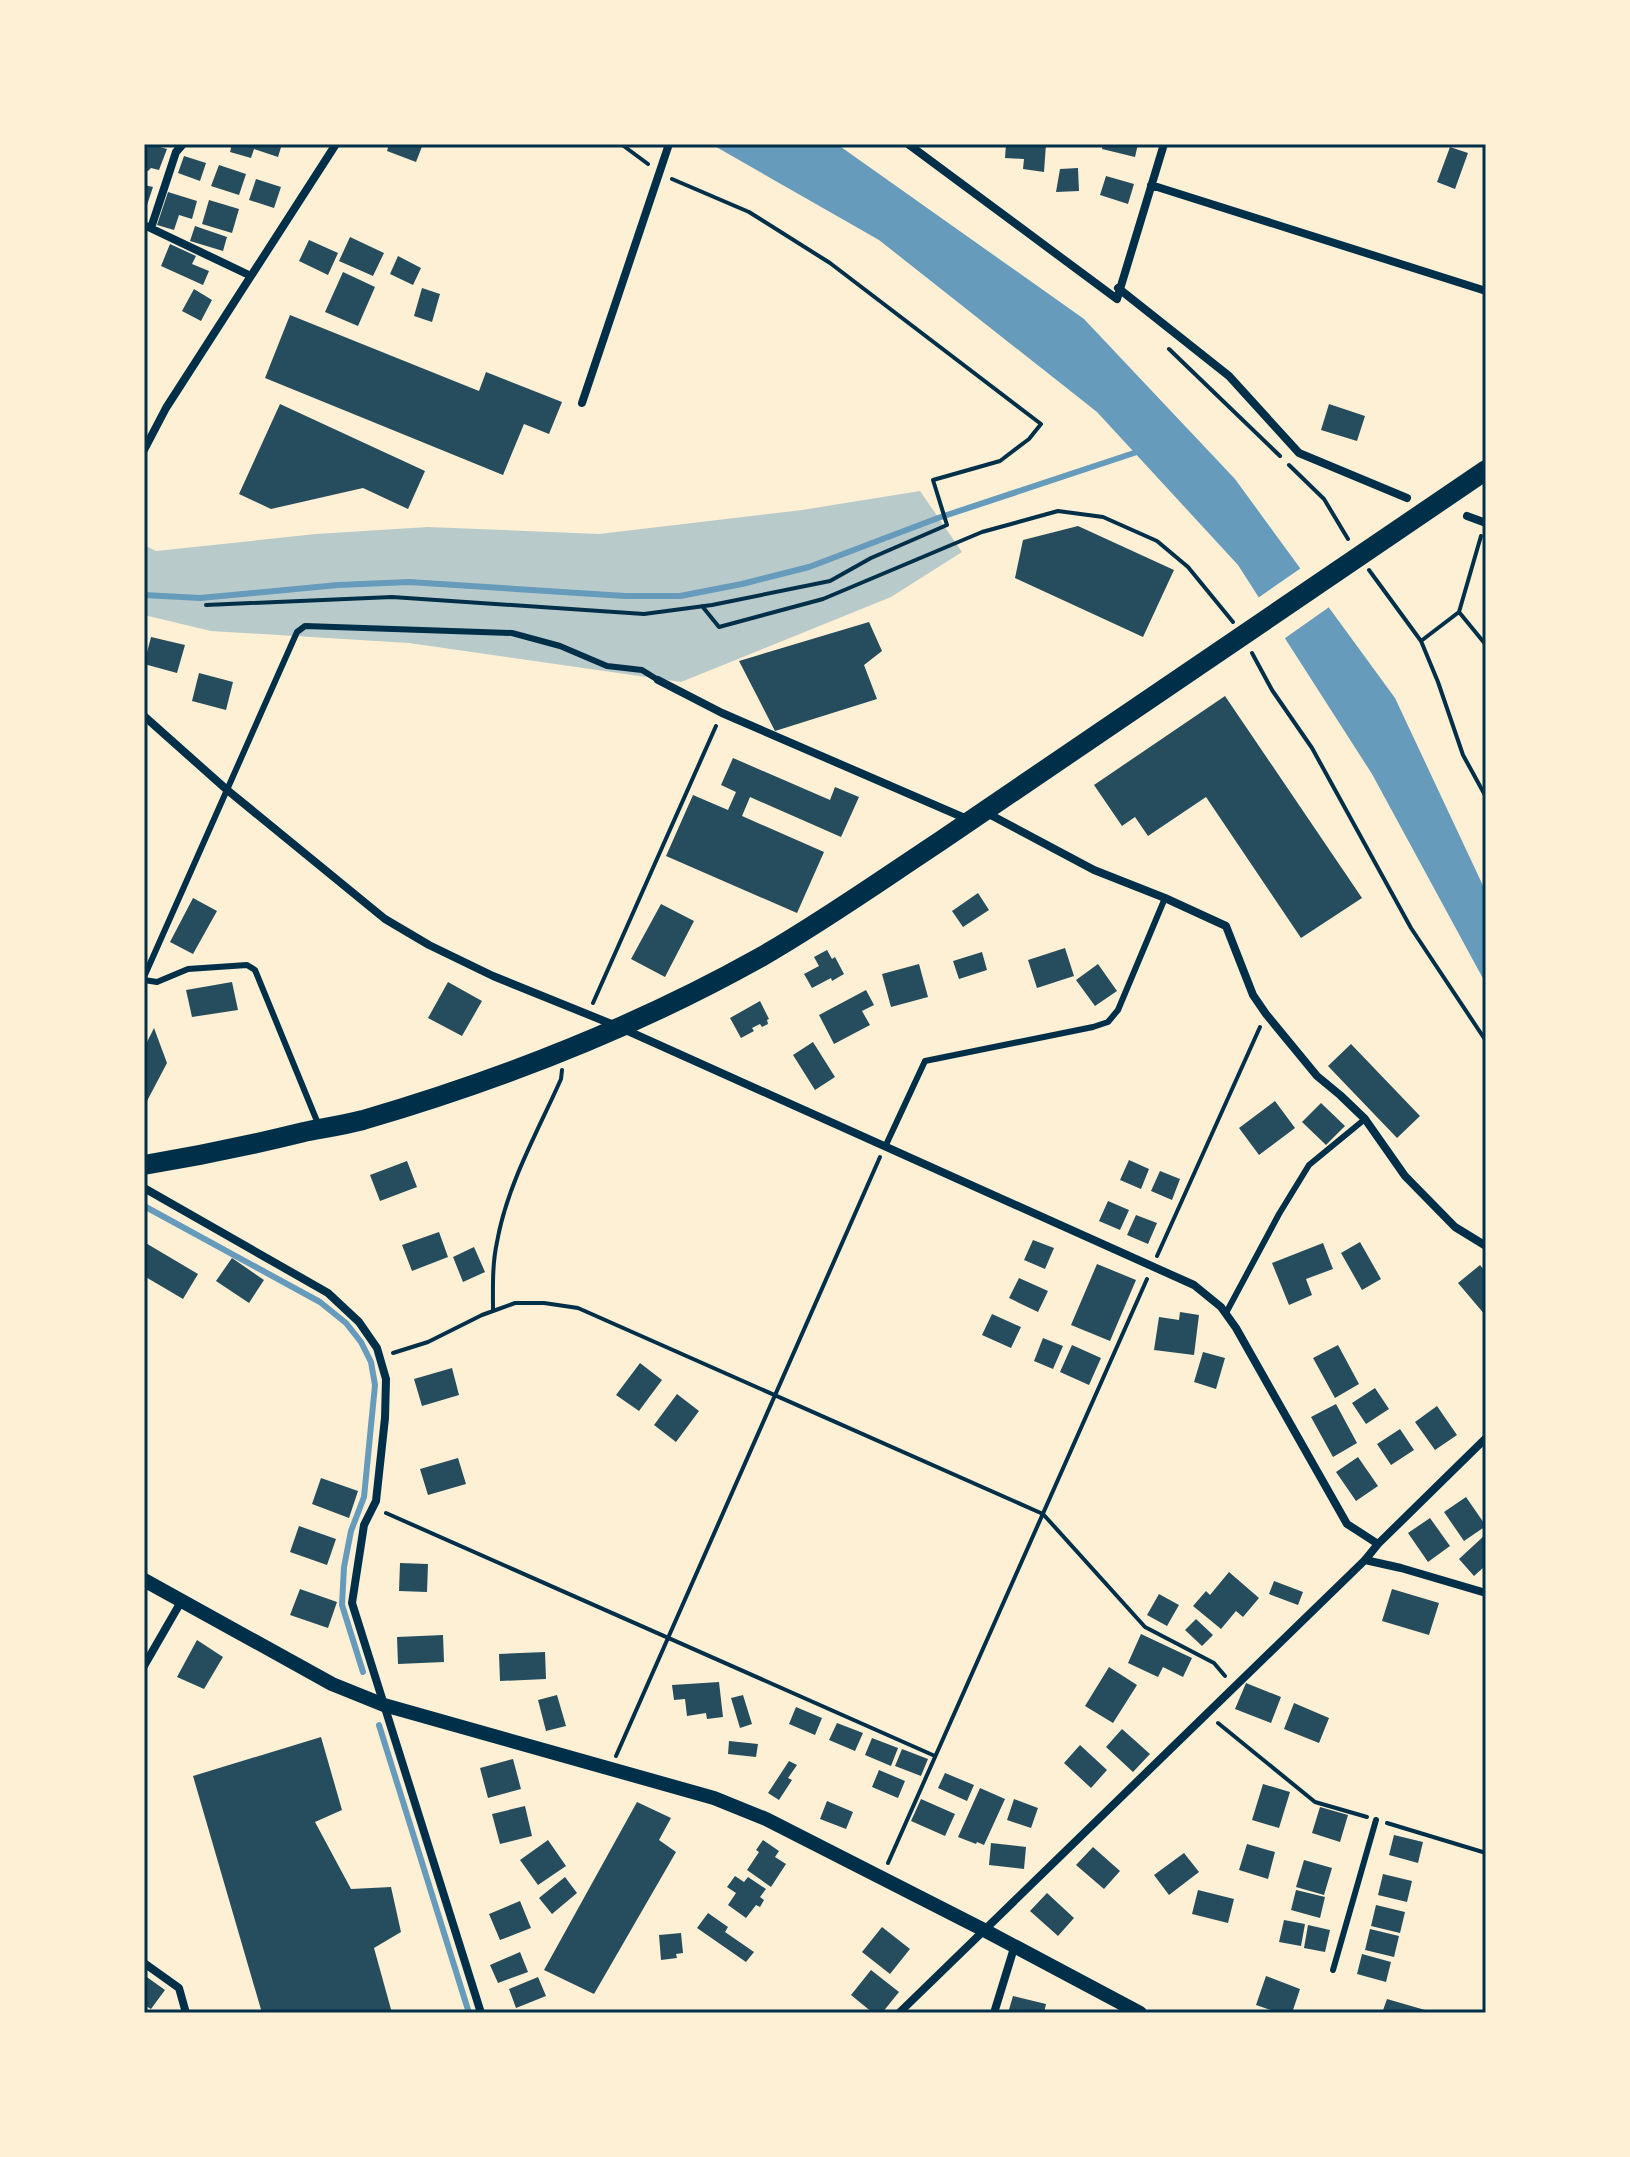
<svg xmlns="http://www.w3.org/2000/svg" width="1630" height="2157" viewBox="0 0 1630 2157" font-family="'PT Sans',sans-serif">
<style>
.green{fill:#b9caca}
.water{fill:#669bbc}
.pier{fill:#fdf0d5}
.lines{fill:none;stroke-linecap:round;stroke-linejoin:round}
.stream{stroke:#669bbc;stroke-width:6}
.building{fill:#264d5e}
.path{stroke:#003049;stroke-width:4}
.service{stroke:#003049;stroke-width:6}
.minor{stroke:#003049;stroke-width:8}
.tertiary{stroke:#003049;stroke-width:14}
.trunk{stroke:#003049;stroke-width:20}
.neatline{fill:none;stroke:#003049;stroke-width:3}
</style>
<rect width="100%" height="100%" fill="#fdf0d5"/>
<path class="green" d="M920,491l42,61 -71,45 -210,85 -272,-39 -198,-12 -67,-16v-70l12,6 160,-17 112,-7 171,7 203,-24z"/>
<path class="water" d="M711,144h124l6,3 243,172 151,160 160,219 91,194v92l-114,-210 -134,-209 -141,-153 -218,-172z"/>
<path class="pier" d="M1304,566l28,39 -51,36 -26,-41z"/>
<g class="lines">
<path class="stream" d="M144,595l56,3 138,-13 71,-3 216,14h55l62,-12 67,-17 129,-49 202,-67
M144,1206l176,96 26,21 15,19 10,20 4,23 -11,112 -13,34 -7,36 -2,38 21,67
M379,1725l90,288"/>
</g>
<path class="building" d="M149,144l18,5 -8,21 -8,-2 -3,3 -4,-1v-18l1,1z
M232,144h50l-4,13 -24,-8 -3,9 -21,-6z
M389,144h34l-7,18 -29,-11z
M1006,144h40l-2,28 -21,-3 1,-10 -19,-1z
M1103,144h35l-3,13 -33,-8z
M1450,147l18,6 -13,36 -18,-7z
M184,156l22,7 -6,18 -22,-8z
M219,165l27,9 -7,21 -28,-9z
M1078,168l1,23 -23,1 4,-23z
M1106,176l28,8 -6,20 -28,-9z
M256,179l25,8 -7,21 -25,-8z
M144,185l9,2 -7,21 -2,-1z
M168,192l29,9 -5,18 -13,-4 -5,15 -17,-5z
M209,200l30,9 -7,24 -30,-9z
M195,226l32,11 -4,14 -33,-10z
M350,237l34,16 -11,23 -34,-15z
M309,240l29,13 -10,22 -29,-14z
M170,244l26,12 -4,8 17,7 -6,14 -42,-19z
M398,256l23,12 -8,17 -23,-11z
M343,272l32,15 -17,39 -33,-14z
M422,288l18,6 -8,28 -18,-6z
M194,289l18,11 -11,21 -19,-10z
M290,315l189,76 7,-19 76,30 -13,32 -25,-10 -21,51 -238,-97z
M280,404l145,67 -17,38 -45,-21 -92,21 -32,-15z
M1329,404l36,12 -8,25 -36,-11z
M1078,526l96,44 -31,67 -128,-59 8,-38z
M869,622l13,29 -18,14 13,34 -102,32 -36,-70z
M151,637l34,8 -8,28 -33,-9z
M199,673l34,9 -7,28 -34,-9z
M1225,696l137,202 -61,40 -95,-141 -58,39 -13,-19 -13,9 -28,-41z
M733,758l97,42 5,-13 24,10 -18,40 -91,-40 -8,19 82,36 -27,61 -131,-57 27,-61 35,15 8,-18 -15,-7z
M978,893l11,17 -26,17 -11,-16z
M193,898l24,13 -24,43 -23,-12z
M661,904l33,17 -29,56 -34,-18z
M1065,948l9,28 -37,12 -9,-28z
M827,950l5,9 3,-2 9,17 -12,7 -1,-3 -19,10 -8,-14 15,-8 -5,-9z
M982,952l5,18 -28,9 -6,-18z
M919,964l9,33 -37,10 -9,-33z
M1098,964l19,27 -22,15 -19,-26z
M232,982l6,28 -46,7 -6,-27z
M448,982l34,19 -20,35 -34,-18z
M866,990l8,15 -12,6 8,14 -36,19 -15,-29z
M760,1001l9,18 -2,1 1,4 -6,3 -2,-3 -8,4 2,3 -13,7 -11,-20z
M154,1028l13,35 -20,38 -3,-1v-52z
M813,1042l22,35 -20,13 -22,-35z
M1351,1044l69,72 -23,22 -69,-72z
M1275,1101l20,27 -36,27 -20,-27z
M1321,1103l24,23 -19,19 -24,-23z
M1129,1160l20,9 -8,20 -21,-9z
M407,1161l10,26 -37,14 -10,-26z
M1160,1171l20,8 -8,21 -21,-9z
M1108,1201l21,9 -9,20 -21,-9z
M1136,1215l21,8 -9,21 -21,-9z
M439,1232l9,25 -36,14 -10,-26z
M1033,1240l21,8 -9,21 -21,-9z
M144,1242l54,32 -15,25 -39,-23z
M1360,1242l21,37 -19,11 -21,-37z
M1323,1243l10,26 -27,10 6,16 -23,10 -17,-42z
M474,1247l11,25 -22,10 -10,-25z
M232,1258l32,22 -15,23 -33,-22z
M1097,1264l39,16 -26,61 -39,-16z
M1480,1265l6,7v44l-28,-33z
M1019,1278l29,13 -10,21 -29,-14z
M1180,1312l19,3 -5,40 -40,-5 5,-33 20,3z
M992,1314l29,13 -10,21 -29,-13z
M1043,1338l20,8 -10,23 -19,-8z
M1072,1345l29,13 -12,27 -29,-13z
M1338,1345l21,39 -24,14 -22,-40z
M1203,1352l22,6 -9,31 -22,-7z
M640,1363l22,17 -23,31 -23,-16z
M452,1368l7,27 -37,11 -8,-27z
M1375,1388l14,21 -23,15 -14,-21z
M677,1394l22,17 -23,31 -22,-17z
M1336,1404l21,39 -24,14 -22,-40z
M1437,1406l20,29 -22,15 -20,-28z
M1400,1429l14,21 -23,15 -14,-21z
M1358,1457l20,29 -22,15 -20,-29z
M458,1458l8,26 -38,11 -8,-26z
M321,1478l37,13 -9,27 -37,-14z
M1466,1497l20,29 -22,15 -20,-29z
M1430,1518l20,28 -22,16 -20,-29z
M299,1526l37,13 -9,26 -37,-13z
M1486,1534v33l-1,-1 -11,10 -15,-17z
M400,1563l28,1 -1,28 -28,-1z
M1229,1572l30,26 -16,19 -7,-6 -15,18 -28,-23 13,-15 4,4z
M1274,1581l29,11 -5,13 -29,-11z
M300,1589l37,13 -9,26 -38,-13z
M1392,1589l47,14 -10,32 -47,-14z
M1159,1594l20,11 -12,21 -20,-11z
M1196,1619l17,16 -11,11 -17,-16z
M1141,1634l51,24 -9,19 -20,-10 -5,10 -30,-14z
M443,1635l1,27 -46,2 -1,-27z
M197,1640l26,17 -19,32 -27,-12z
M545,1652l1,27 -46,2 -1,-27z
M1109,1667l28,18 -24,38 -28,-17z
M719,1682l4,35 -16,2 -1,-6 -19,3 -2,-17 -11,1 -2,-15z
M1246,1683l35,14 -10,26 -36,-14z
M557,1695l9,31 -20,5 -8,-31z
M743,1695l9,29 -12,4 -9,-30z
M1294,1703l35,15 -10,25 -35,-14z
M796,1707l26,11 -7,17 -26,-11z
M837,1723l26,10 -8,18 -26,-11z
M1122,1729l28,25 -17,18 -27,-25z
M321,1737l21,73 -27,12 36,67 40,-2 10,45 -27,16 18,65h-130l-69,-237z
M872,1738l26,10 -7,18 -26,-11z
M729,1741l29,3 -2,13 -28,-3z
M1080,1745l27,25 -16,18 -27,-25z
M902,1749l26,10 -7,17 -26,-10z
M513,1759l8,30 -33,9 -8,-30z
M789,1761l8,4 -9,13 4,2 -13,20 -11,-7z
M879,1770l26,11 -7,17 -26,-11z
M945,1773l29,12 -7,16 -29,-13z
M1263,1784l27,8 -11,36 -27,-8z
M980,1788l25,11 -21,46 -7,-3 -1,2 -18,-7z
M921,1799l34,15 -10,22 -34,-15z
M1014,1799l24,9 -7,20 -24,-8z
M827,1801l26,11 -7,17 -26,-10z
M637,1802l34,16 -12,22 17,12 -82,142 -50,-24z
M525,1806l7,30 -32,8 -8,-30z
M1320,1807l28,8 -8,27 -28,-9z
M1394,1835l29,7 -5,21 -29,-8z
M548,1840l18,26 -28,19 -18,-25z
M763,1840l16,11 -4,6 11,7 -15,23 -24,-17 12,-18 -3,-2z
M991,1843l35,4 -2,22 -35,-4z
M1247,1844l28,8 -7,27 -29,-9z
M1093,1847l27,24 -16,18 -28,-24z
M1184,1853l15,19 -30,23 -15,-20z
M1304,1860l28,8 -8,27 -28,-8z
M1383,1874l29,7 -5,21 -29,-7z
M735,1876l9,6 4,-5 18,12 -6,8 4,3 -4,7 -4,-2 -10,13 -18,-13 8,-12 -9,-6z
M565,1877l12,16 -25,21 -13,-16z
M1198,1890l36,9 -6,24 -36,-9z
M1296,1890l29,7 -5,21 -29,-8z
M1047,1893l27,25 -16,18 -28,-25z
M520,1901l11,27 -31,12 -11,-26z
M1376,1905l29,7 -5,21 -29,-7z
M708,1913l20,14 -3,5 29,20 -8,10 -49,-34z
M1284,1920l21,4 -4,22 -22,-4z
M1308,1925l22,5 -5,22 -21,-4z
M882,1927l28,22 -20,25 -28,-22z
M1370,1929l29,7 -5,21 -29,-7z
M681,1933l2,20 -7,1 1,4 -16,2 -2,-25z
M520,1952l8,20 -30,11 -8,-18z
M1362,1954l29,8 -5,20 -29,-8z
M871,1970l28,22 -17,21h-9l-22,-18z
M144,1975l21,15 -14,19 -7,-4z
M1266,1976l34,13 -8,24h-13l-23,-8z
M538,1977l8,19 -30,12 -7,-19z
M1013,1996l33,8 -2,9h-36z
M1387,1999l45,13v1h-50z"/>
<g class="lines">
<path class="path" d="M621,144l27,20
M1169,349l111,107
M1289,465l35,34 24,40
M1369,570l52,71 38,-29 22,-76
M206,605l186,-8 252,17 68,-9 118,-24 41,-23 76,-33 -14,-45 67,-19 29,-22 12,-15 -211,-161 -81,-51 -77,-33
M702,606l17,21 104,-28 159,-67 76,-21 45,6 54,24 31,26 45,55
M1459,612l27,33
M1421,641l17,41 25,73 23,42
M1252,653l20,37 40,58 99,180 75,113
M593,1003l123,-277
M1157,1256l103,-229
M493,1311c0,-23 -1,-46 4,-69 10,-57 41,-111 64,-163l1,-9
M393,1353l35,-11 54,-27 33,-12h29l34,5 465,206 102,113 69,36 11,13
M386,1513l549,243
M1218,1723l97,79 52,15
M616,1756l264,-599
M1387,1823l99,30
M888,1863l259,-584"/>
<path class="service" d="M144,977l153,-345 8,-6 207,7 48,13 47,20 35,4 16,10
M144,980l13,2 31,-13 59,-4 8,5 64,156
M885,1147l40,-86 168,-34 15,-5 10,-12 47,-112
M1226,1313l53,-99 30,-49 56,-46
M1333,1970l43,-150"/>
<path class="minor" d="M908,144l209,155 47,-155
M1151,185l335,106
M144,225l107,51
M151,228l25,-76 7,-8
M1118,288l111,88 70,77 108,45
M582,403l87,-259
M144,450l22,-42 170,-264
M1467,516l19,7
M658,680l64,33 245,106
M144,716l82,73 159,130 44,26 64,31 126,51 575,258 27,22 15,21 111,196 31,20
M985,812l109,58 71,28 61,28 27,69 13,19 51,62 23,19 25,24 40,57 50,51 31,19
M144,1188l184,105 31,29 18,26 9,31 -1,39 -9,83 -12,24 -12,78 129,410
M1365,1560l36,8 85,25
M144,1666l38,-66
M144,1963l35,25 7,25
M899,2013l466,-453 13,-16 108,-106
M994,2013l20,-65"/>
<path class="tertiary" d="M144,1580l188,104 52,21 330,93 52,21 218,111 156,83"/>
<path class="trunk" d="M144,1165c54,-9 107,-20 160,-33 20,-4 40,-7 59,-12 137,-40 273,-93 398,-163 61,-35 119,-76 178,-115l547,-372"/>
</g>
<rect width="1630" height="2157" fill="none" stroke="#fdf0d5" stroke-width="292"/>
<rect x="146" y="146" width="1338" height="1865" class="neatline"/>
</svg>
